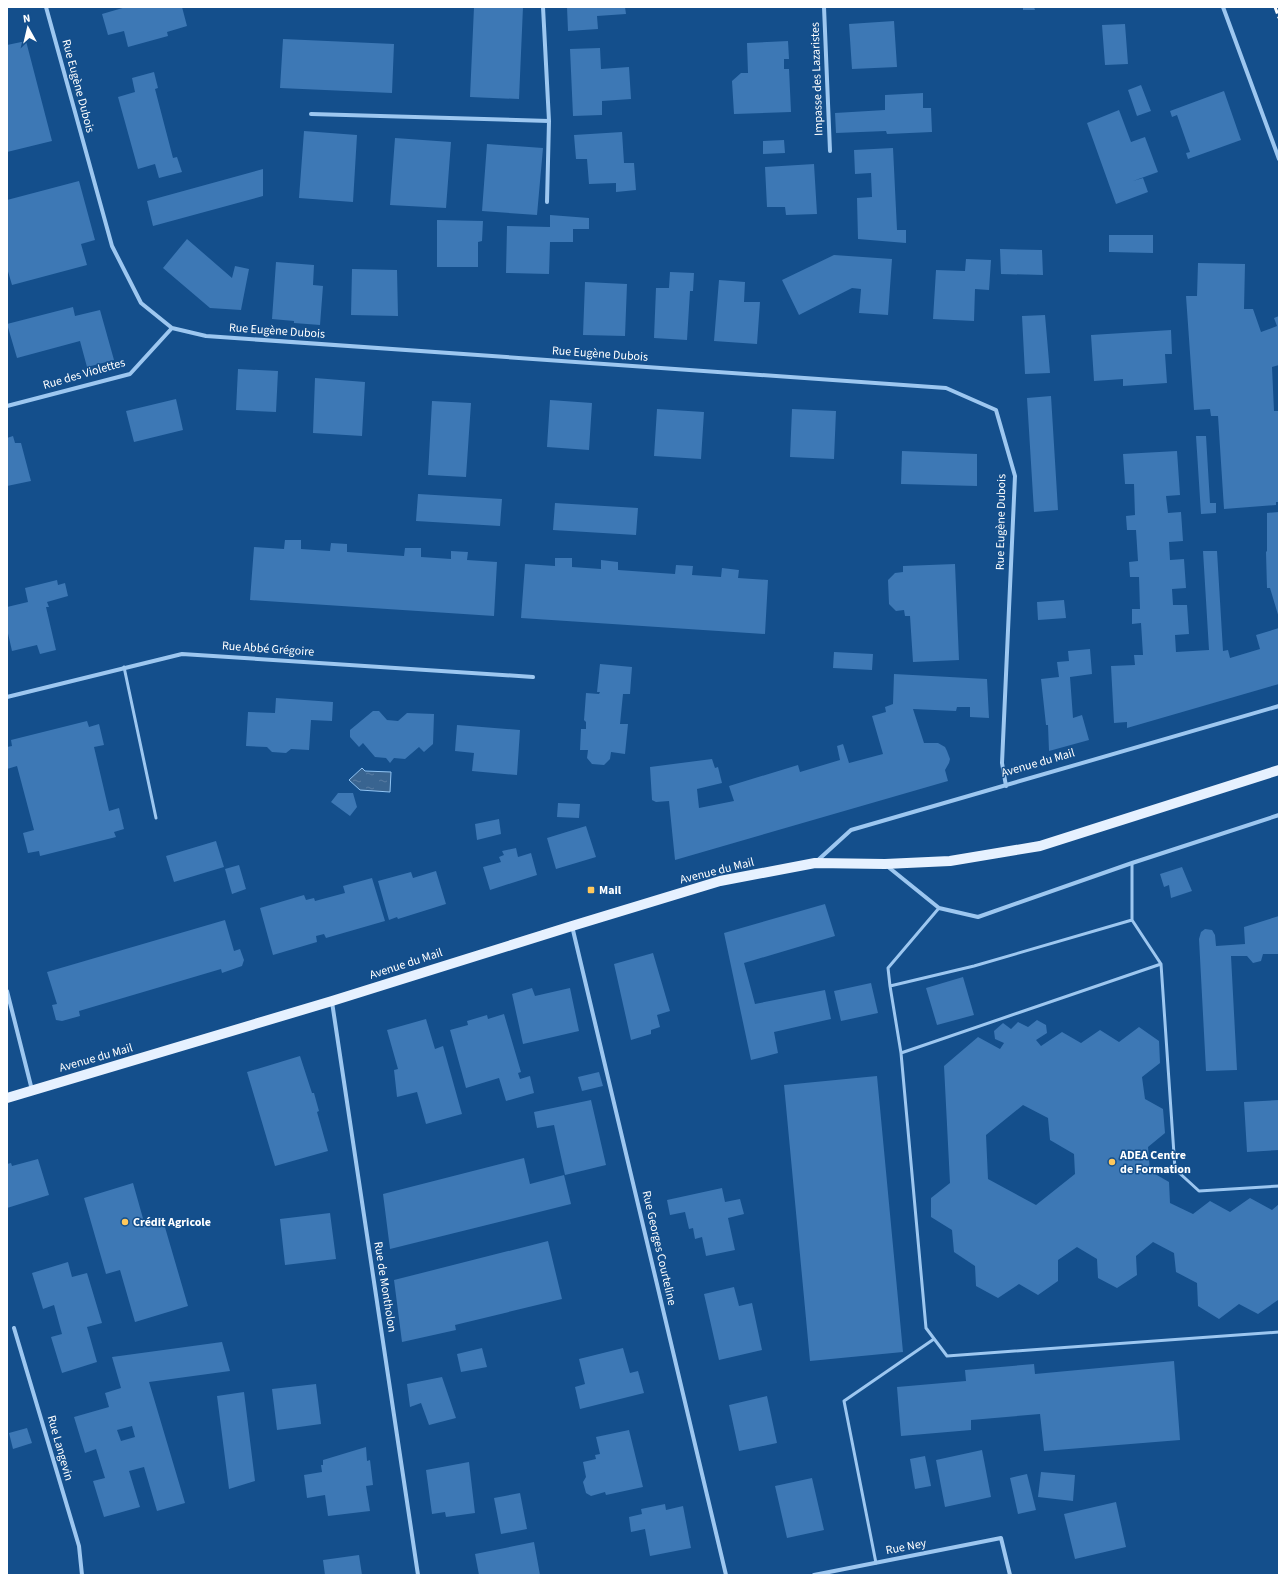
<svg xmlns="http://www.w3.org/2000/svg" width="1286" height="1582" viewBox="0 0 1286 1582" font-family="'Source Sans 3',sans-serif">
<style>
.water{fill:url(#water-ripples);stroke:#8fc3f3}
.building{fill:#3d78b5;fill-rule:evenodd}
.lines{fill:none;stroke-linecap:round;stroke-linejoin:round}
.lane{stroke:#9dc7f0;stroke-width:3}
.street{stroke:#9dc7f0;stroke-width:4}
.primary{stroke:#e6f1ff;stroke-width:10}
.rail{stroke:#fff;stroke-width:3;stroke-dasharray:7 3;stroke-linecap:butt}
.poi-dot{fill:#ffc85c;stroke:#144f8c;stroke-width:1.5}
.labels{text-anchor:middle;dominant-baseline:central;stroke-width:3;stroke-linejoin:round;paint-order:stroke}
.street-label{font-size:12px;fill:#fff;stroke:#144f8c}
.poi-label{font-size:12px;font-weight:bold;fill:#fff;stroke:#144f8c;text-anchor:start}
</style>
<defs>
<pattern id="water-ripples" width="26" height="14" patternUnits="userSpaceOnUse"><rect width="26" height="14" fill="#396490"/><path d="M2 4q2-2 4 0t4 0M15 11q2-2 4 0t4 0" fill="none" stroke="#577ba1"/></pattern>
</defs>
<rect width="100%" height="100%" fill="#144f8c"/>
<path class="water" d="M362,768l3,3 26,1 -1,20 -30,-2 -11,-10z"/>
<path class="building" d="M126,7h56l5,19 -20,6 1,4 -40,11 -4,-16 -16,4 -6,-21z
M474,7h49l-4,92 -49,-2z
M567,7h58l1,7 -29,2 1,13 -30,2z
M1023,7h11l1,3h-12z
M894,21l3,46 -45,2 -3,-45z
M1125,24l3,40 -23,1 -3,-40z
M283,39l111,5 -2,49 -112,-5z
M26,41l26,100 -45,11v-107z
M788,41l1,18h-5v10h5l2,43 -57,2 -2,-33 9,-8h7l-1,-30z
M600,48l1,21 28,-2 2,32 -29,2v14l-29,1 -3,-67z
M154,72l4,16 -3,1 18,69 4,-1 5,15 -23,6 -4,-14 -17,5 -20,-72 17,-5 -3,-14z
M1141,85l10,26 -14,5 -9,-26z
M1224,91l17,49 -53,19 -2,-6 4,-1 -13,-37 -5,2 -2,-6z
M923,93v15h8l1,24 -45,2 -1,-3 -50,2 -1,-20 50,-3v-15z
M1119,110l12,32 14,-5 13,35 -25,9 10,-3 5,14 -32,12 -29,-81z
M304,131l53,4 -4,67 -54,-4z
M622,132l2,31h10l2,27 -20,2v-9l-27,1 -2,-25h-11l-2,-24z
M395,138l56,4 -5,66 -56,-3z
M784,140l1,13 -22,1v-13z
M487,144l56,4 -6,67 -55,-4z
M893,148l4,82h9v13l-48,-4 -1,-41 15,-1 -1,-24 -16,1 -1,-24z
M814,164l3,50 -31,1 -1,-8h-18l-2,-40z
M263,169v27l-110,30 -6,-25z
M79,181l16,59 -14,4 6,21 -75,20 -5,-17v-68z
M550,215l39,3v11h-16v13h-23l-1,32 -43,-1 1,-47 43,1z
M437,220l46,1 -1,20 -4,1v25h-41z
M1109,235h44v18l-44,-1z
M187,239l45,39 3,-12 14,3 -8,41 -31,-2 -47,-40z
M1000,249l42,1 1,25 -42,-1z
M834,255l58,4 -4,56 -29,-2 2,-24 -9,-1 -53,27 -17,-35z
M966,259l25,1 -2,30 -14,-1 -1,32 -41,-2 3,-49 29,1z
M276,262l38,3 -1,20 10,1 -3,39 -26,-2v-2l-22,-2z
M1198,263l47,1 -1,45h9l8,23 16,-6 -3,-8 5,-2v49l-7,2 2,44h5v91h-3v3l-52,4 -6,-93h-7l-1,-7 -16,1 -8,-114h11z
M352,269l45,1 1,46 -47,-1z
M670,272l24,1 -1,18h-3l-3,49 -33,-2 2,-50h13z
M719,280l26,2 -1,20h16l-3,42 -43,-3z
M585,282l42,2 -2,52 -42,-1z
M73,307l2,9 25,-6 14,50 -27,7 -7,-26 -63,17 -10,-34z
M1045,315l5,58 -25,1 -3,-58z
M1171,330l1,24h-7l2,29 -44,3v-7l-29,2 -3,-46z
M238,369l40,2 -2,41 -40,-2z
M315,378l50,4 -3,54 -49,-3z
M1051,396l7,114 -24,2 -7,-114z
M176,399l7,31 -49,12 -8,-31z
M550,400l42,3 -3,47 -42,-3z
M432,401l39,2 -5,74 -38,-2z
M657,409l47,3 -3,47 -47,-3z
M792,409l44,2 -2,48 -44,-2z
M13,436l2,7h6l10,38 -24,5v-48z
M1196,436h10l4,67h6v10l-15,1z
M902,451l75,3v32l-76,-2z
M1177,451l3,44 -14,1 2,17 13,-1 2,29 -14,1 1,18 14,-1 2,29 -14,1 1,16h14l2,29 -14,1 1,17 33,-2 -6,-99h14l6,100 5,-1 2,8 30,-9 -4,-14 23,-7v56l-152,44v-6l-13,1 -3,-57 24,-1 -1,-10h9l-2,-32 -9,1v-15h8l-1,-32h-9l-1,-15 9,-1 -2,-31h-9l-1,-14 9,-1 -1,-31h-9l-2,-30z
M418,494l84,5 -2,27 -84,-5z
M555,503l83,5 -2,27 -83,-5z
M1279,512v106l-9,-30h-3l-1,-36 1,-1v-38z
M285,540h16v9l29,2 1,-8 16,1v8l57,4 1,-8h16v9l30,2v-8l17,1 -1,8 30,2 -3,54 -244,-16 4,-53 30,2z
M555,558h17v9l29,2v-9l17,2v8l57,4 1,-9 17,1 -1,9 29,2 1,-9 17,2 -1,8 30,2 -3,54 -244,-16 4,-54 30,2z
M955,564l4,96 -46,2 -3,-46h-5l-1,-6 -8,1 -7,-7 -1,-24 7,-7 8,-1v-6z
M57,580l1,5 7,-2 3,13 -21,6 2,5h-3l10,43 -16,4 -3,-9 -25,6 -5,-22v-22l21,-5 -3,-14z
M1064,600l2,18 -28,2 -1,-18z
M1090,649l2,25 -22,3 3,41 9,-3 7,25 -40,11 -1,-26h-2l-5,-46 18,-2 -2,-15 12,-1 -1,-10z
M834,652l39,2 -1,16 -39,-2z
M600,664l32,3 -2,27h-7l-3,30h8l-3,30 -14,-2 -1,7 -6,6 -12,-1 -5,-6 1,-8h-8l1,-21h5v-7l-2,-2 2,-27 13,1 1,-2h-3z
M894,674l93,5 2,39 -19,-1v-10h-13l-1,4 -43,-2 11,34h14l7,4 2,4 3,8 -1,4 -4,7 3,11 -273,79 -6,-59 -13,1 -4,-2 -2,-33 62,-8 3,9 3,-1 4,16 -25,6 2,19 35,-7 -5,-15 69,-21 2,7 40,-12 -3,-14 6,-2 6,19 34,-9 -11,-38 14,-4 -1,-5 8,-3z
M276,698l57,4 -1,19 -21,-1 -2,30 -18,-1 -5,4 -14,-1 -5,-5 -21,-1 2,-34 27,1z
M373,711h6l8,9 11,1 9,-8 27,1 -1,30 -9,8 -5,-5 -14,12 -11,-1 -4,5 -4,-5 -11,-1 -12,-14 -4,4 -9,-10v-7z
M87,721l2,6 10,-3 5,21 -10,2 15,64 10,-3 5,21 -10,3 2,5 -76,19 -1,-5 -11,2 -5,-20 11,-3 -17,-64 -10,3v-22l5,-1 -1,-6z
M457,725l63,5 -3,45 -45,-4 2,-18 -19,-2z
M338,793h15l4,14 -7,9 -19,-14z
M558,803l22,1 -1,14 -22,-1z
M499,819l2,15 -24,6 -2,-16z
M586,826l10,31 -40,12 -9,-31z
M216,841l8,26 -50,15 -8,-26z
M516,848l2,9 13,-4 6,22 -47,15 -7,-23 18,-5 -2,-5 5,-2 -2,-4z
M239,865l7,24 -14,5 -7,-25z
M1182,867l10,24 -21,7 -2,-13 -5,2 -4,-13z
M436,871l10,33 -48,15 -1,-2 -8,3 -11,-39 33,-9 2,6z
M372,878l13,43 -59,17 -2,-4 -8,2 1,6 -44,13 -13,-47 44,-13 2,5 8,-2 1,3 30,-8 -2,-7z
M825,904l10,32 -91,27 11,41 70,-14 6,29 -57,13 4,21 -27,7 -27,-127z
M1279,916v38h-16l-2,7 -8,2 -6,-7h-16l6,114 -31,1 -7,-132 2,-7 4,-3 7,1 3,5 1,11 29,-2 -1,-17z
M225,920l9,31 6,-2 4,11 -2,6 -20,7 -1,-4 -142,42 1,5 -18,5 -6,-1 -4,-15 5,-1 -10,-32z
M653,953l17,58 -13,4 3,12 -9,3v4l-20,6 -17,-76z
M963,977l11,38 -37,10 -11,-37z
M871,983l7,30 -37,8 -7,-30z
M532,988l3,8 35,-8 9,43 -56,13 -11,-50z
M504,1014l17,58 -3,1 2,6 10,-3 4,17 -28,8 -7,-23 -33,10 -16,-58 18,-5 -1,-4 20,-6 1,4z
M426,1019l9,30 8,-3 19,68 -36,10 -9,-32 -20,5 -3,-27 4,-1 -11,-39z
M1037,1020l9,5 1,8 -11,7 5,6 21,-14 19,11 19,-13 19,12 20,-15 20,14 1,22 -18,14 3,22 18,10 2,24 -17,14 2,24 19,11 1,21 23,11 17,-13 20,11 20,-14 22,12 7,-6v97l-1,-1 -20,14 -19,-10 -20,15 -21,-13 -1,-23 -21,-11 -2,-19 -21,-11 -17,14 1,19 -20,13 -19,-10 -1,-19 -20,-12 -19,13v21l-20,14 -19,-11 -21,14 -22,-12 -1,-20 -21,-14 -2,-22 -21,-13v-19l19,-15 -6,-117 34,-29 22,12 4,-6 -9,-4 -1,-8 9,-8 8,6 7,-7 10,5zM1023,1105l25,13 2,22 24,14 1,20 -39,31 -48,-26 -2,-44z
M300,1056l12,37h2l5,18 -2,1 11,39 -53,15 -28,-94z
M599,1072l4,14 -21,5 -4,-14z
M877,1076l26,276 -93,9 -26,-276z
M591,1100l15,65 -41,10 -11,-50 -17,3 -3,-16z
M1279,1100v50l-32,2 -3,-50z
M524,1158l6,26 34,-9 7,29 -181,45 -7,-55z
M38,1159l11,36 -42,13v-44l4,-1 1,3z
M133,1183l11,39 18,-5 26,89 -53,16 -15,-52 -14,4 -22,-76z
M722,1188l3,14 15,-3 4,15 -16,4 7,32 -29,6 -4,-19 -7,2 -2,-11 -4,1 -4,-17 -15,3 -3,-15z
M330,1213l6,46 -51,6 -5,-46z
M548,1241l14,58 -107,26 1,5 -54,12 -8,-62z
M68,1262l4,15 15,-4 15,50 -15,4 10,35 -35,11 -11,-36 11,-3 -8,-29 -11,4 -11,-36z
M734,1287l5,19 13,-3 10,47 -43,10 -15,-66z
M222,1342l8,29 -81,11 36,121 -28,8 -13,-44 -15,4 11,36 -36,10 -11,-36 12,-3 -9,-29 -11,4 -11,-36 35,-10 -4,-14 16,-5 -9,-31zM132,1426l3,11 -14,4 -4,-11z
M482,1348l5,19 -26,5 -4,-18z
M623,1348l7,25 8,-2 6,22 -64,16 -5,-22 10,-3 -6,-25z
M1174,1361l6,79 -136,11 -4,-37 -69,6v10l-70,6 -4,-49 69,-6 -1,-11 69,-6 1,10z
M442,1377l14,41 -27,7 -8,-22 -11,4 -3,-23z
M316,1384l5,40 -44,6 -5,-41z
M244,1392l11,89 -26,8 -12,-93z
M767,1396l10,47 -38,8 -10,-46z
M27,1428l5,15 -19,6 -4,-16z
M629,1430l14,57 -37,8 -1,-3 -14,4 -5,-3 -3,-11 3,-5 -3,-15 13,-3 -1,-4 5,-1 -4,-17z
M366,1447l1,14 3,-1 3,25 -7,1 4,25 -42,5 -3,-21 -18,3 -3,-23 18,-3 -1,-7h2v-5z
M982,1450l9,47 -46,10 -9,-47z
M925,1456l6,30 -16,3 -5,-30z
M469,1462l6,51 -29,4 -1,-5 -13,2 -6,-44z
M1041,1472l34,3 -2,26 -35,-4z
M1027,1474l9,36 -18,4 -8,-36z
M812,1478l12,52 -37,8 -12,-52z
M520,1493l7,36 -26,5 -7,-36z
M1116,1502l10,45 -51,12 -11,-45z
M665,1504l1,6 17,-4 8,42 -41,8 -5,-27 -14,3 -2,-15 13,-3 -1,-5z
M534,1542l6,33h-61l-4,-21z
M359,1555l3,20h-37l-2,-15z"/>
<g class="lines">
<path class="lane" d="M124,667l32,151
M1132,863v57
M939,908l-51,60 2,18 84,-20 158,-46 29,44
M890,986l11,67
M1279,1186l-80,5 -24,-22 -14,-205 -260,89 25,275 21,28 332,-24
M876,1563l-32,-162 90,-62"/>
<path class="street" d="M46,7l66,239 29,57 31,25 34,8 740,52 50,22 19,66 -13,287 4,23
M543,7l6,114 -2,81
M824,7l6,144
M1223,7l56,152
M311,114l238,7
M7,406l123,-32 42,-46
M7,697l175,-43 351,23
M817,861l34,-31 428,-124
M887,866l52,42 39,9 154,-54 147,-48
M572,926l154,649
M7,991l25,99
M332,1002l86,573
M14,1328l65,218 3,29
M814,1575l187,-37 9,37"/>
<path class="primary" d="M7,1098l325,-97 240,-75 148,-45 95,-18 70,1 65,-3 90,-15 239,-76"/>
<path class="rail" d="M1275,7l4,11"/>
</g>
<g class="poi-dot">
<rect x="587" y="886" width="8" height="8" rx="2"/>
<circle cx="1112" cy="1162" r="4"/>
<circle cx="125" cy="1222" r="4"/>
</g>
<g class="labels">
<g class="street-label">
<text transform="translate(817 79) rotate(-92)">Impasse des Lazaristes</text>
<text transform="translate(78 86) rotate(75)">Rue Eugène Dubois</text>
<text transform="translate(277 331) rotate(4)">Rue Eugène Dubois</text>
<text transform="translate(600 354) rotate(4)">Rue Eugène Dubois</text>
<text transform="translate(84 374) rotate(-16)">Rue des Violettes</text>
<text transform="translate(1001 522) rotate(-89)">Rue Eugène Dubois</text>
<text transform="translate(268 649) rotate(4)">Rue Abbé Grégoire</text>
<text transform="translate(1038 763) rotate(-16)">Avenue du Mail</text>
<text transform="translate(717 871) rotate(-14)">Avenue du Mail</text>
<text transform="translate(406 964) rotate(-18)">Avenue du Mail</text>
<text transform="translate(96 1058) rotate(-16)">Avenue du Mail</text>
<text transform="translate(659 1248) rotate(77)">Rue Georges Courteline</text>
<text transform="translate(385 1287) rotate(81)">Rue de Montholon</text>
<text transform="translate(60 1448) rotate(74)">Rue Langevin</text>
<text transform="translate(906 1547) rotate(-11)">Rue Ney</text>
</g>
<g class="poi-label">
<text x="599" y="890">Mail</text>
<text x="1120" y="1155">ADEA Centre<tspan x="1120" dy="14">de Formation</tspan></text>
<text x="133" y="1222">Crédit Agricole</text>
</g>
</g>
<rect width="1286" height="1582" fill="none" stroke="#ffffff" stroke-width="16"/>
<g transform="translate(28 28) rotate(352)" stroke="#144f8c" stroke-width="3" paint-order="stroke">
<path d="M0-3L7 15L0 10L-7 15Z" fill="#ffffff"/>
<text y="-6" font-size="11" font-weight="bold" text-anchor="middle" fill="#ffffff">N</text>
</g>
</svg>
